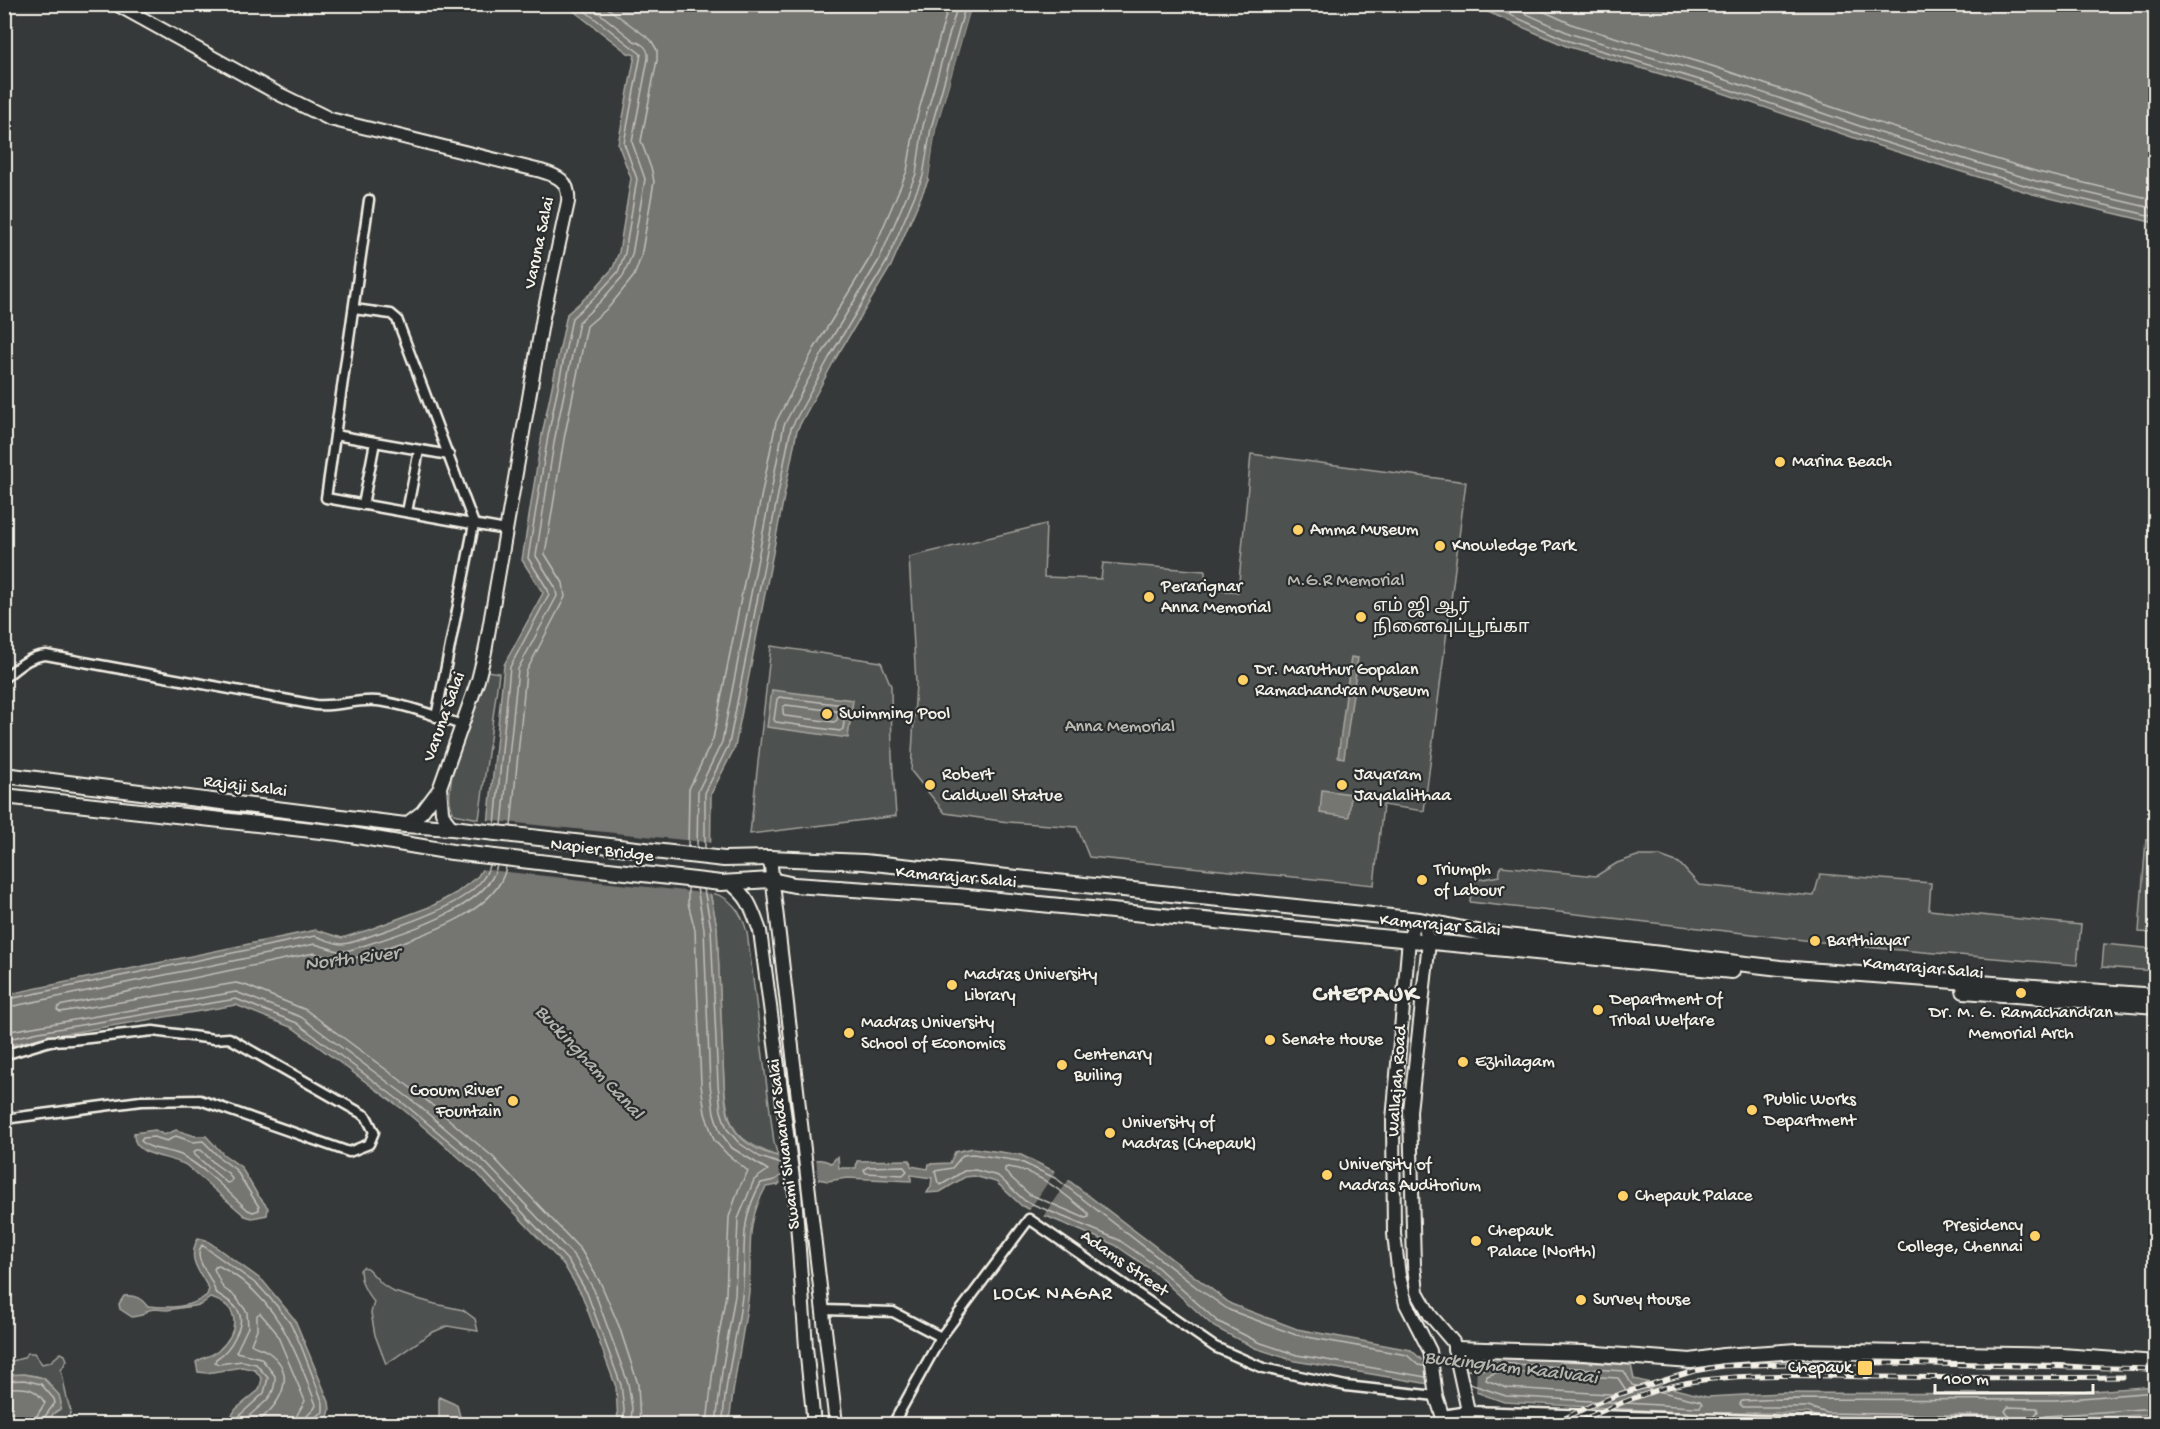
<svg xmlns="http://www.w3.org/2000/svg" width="2160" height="1429" viewBox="0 0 2160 1429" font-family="'Gochi Hand','Noto Sans Tamil',sans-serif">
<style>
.green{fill:#4e514f;stroke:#a1a19c;stroke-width:1.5}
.water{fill:#757572;stroke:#a8a7a1;stroke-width:1.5}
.pier{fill:#363939}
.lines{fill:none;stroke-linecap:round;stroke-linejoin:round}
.shore{stroke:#c1bfb9;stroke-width:1.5}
.street-casing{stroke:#f4f1e8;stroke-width:13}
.secondary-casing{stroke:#f4f1e8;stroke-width:16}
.primary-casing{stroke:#f4f1e8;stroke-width:18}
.street{stroke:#2a2d2e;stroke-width:8}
.secondary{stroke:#2a2d2e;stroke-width:12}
.primary{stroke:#2a2d2e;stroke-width:14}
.rail-casing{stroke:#f4f1e8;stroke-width:5}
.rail{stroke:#2a2d2e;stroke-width:3;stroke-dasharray:9;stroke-linecap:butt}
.poi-dot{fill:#ffd166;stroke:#2a2d2e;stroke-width:2}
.labels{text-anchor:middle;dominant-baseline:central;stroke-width:4.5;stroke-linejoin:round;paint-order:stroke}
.street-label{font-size:18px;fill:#f4f1e8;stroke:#2a2d2e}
.poi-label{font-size:18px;fill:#f4f1e8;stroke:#2a2d2e;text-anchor:start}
.park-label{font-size:18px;fill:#bab9b2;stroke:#2a2d2e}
.water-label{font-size:20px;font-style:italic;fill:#b4b3ad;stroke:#2a2d2e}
.neighbourhood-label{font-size:20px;letter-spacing:1.5px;fill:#f4f1e8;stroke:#2a2d2e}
.district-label{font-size:24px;font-weight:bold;letter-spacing:1.5px;fill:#f4f1e8;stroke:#2a2d2e}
</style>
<rect width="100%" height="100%" fill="#363939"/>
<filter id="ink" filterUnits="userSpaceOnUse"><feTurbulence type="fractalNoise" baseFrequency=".0167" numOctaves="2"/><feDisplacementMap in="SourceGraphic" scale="12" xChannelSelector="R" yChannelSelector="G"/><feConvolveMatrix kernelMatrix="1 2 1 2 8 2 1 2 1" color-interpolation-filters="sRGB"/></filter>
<g filter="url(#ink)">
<path class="green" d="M1251,454l215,28 -42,329 -41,-6 -9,80 -285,-28 -12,-30 -69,-5 -63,-9 -34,-42 5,-88 -7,-126 137,-33 -2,53 57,2 2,-16 102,8v19l33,2z
M771,646l110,16 10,24 1,70 4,60 -146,18z
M487,671l12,2 -20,146 -25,-5c-7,-12 -4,-25 -2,-39z
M2146,839l9,1v93l-16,-1z
M1637,856h23l19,7 20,22 115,11 6,-22 111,9 -2,27 152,15 -4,40 -212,-18 -395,-45 2,-21 27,-5 2,-10 95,10 21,-13z
M710,893c20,2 32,20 37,39l27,210 4,15c-44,-19 -49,-25 -54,-73l-7,-157z
M2104,944l51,5v22l-53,-4z
M363,1267l4,1 15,16 12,8 41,12 28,6 12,9 3,12 -31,-5 -16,7 -45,31 -11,-29 -4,-22 3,-11c-8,-9 -14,-20 -14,-32z
M28,1353h6l8,11 8,-2 11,-9 4,2 2,5 -6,10c4,14 4,27 10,41l-4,12 -20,1 6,-10 7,-5 -1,-14c-6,-4 -7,-9 -12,-14 -7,-8 -32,-6 -42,-6v-12l18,-5z"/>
<path class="water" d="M566,5h406l-36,125 -7,48 -38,88 -57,95 -37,69 -62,317 -24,47 -1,99 7,34 7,157c1,14 2,29 8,41 12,25 43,32 68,35 13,1 18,-3 31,3l7,-7 1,12h17l1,-7 53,-1 1,6 17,3 1,-5 21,-1 5,-11 18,-4 48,7 39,19 171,130 66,25 114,21 11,10 55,5 20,-8 134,8 3,14 73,18 73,-4 276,1 99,-8v28l-136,9 -194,-4 -17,-6h-114l-190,-11 -28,-10 -181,-31 -40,-13 -41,-21 -61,-56 -38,-26 -93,-39 -26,-24 -22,-6 -9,1 -25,15 -13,1 4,-7 1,-8 -21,-3v6l-64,-3 -19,3 -22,-4 -22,2 -6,6 -12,2c-24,42 -12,69 -18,113 -6,42 -15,83 -19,124h-111l-2,-37 -34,-92 -18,-30 -87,-92 -72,-62 -112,-83 -57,-23 -196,33 -35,8 -1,-51 312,-65 26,8 26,-8 64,-24 24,-13 22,-17 5,-8 3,-23 18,-180 39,-72 -21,-33 20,-125 25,-121 25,-22 21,-24 6,-16 12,-74 -13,-34 17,-89 -7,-2z
M1472,5h683v218l-122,-29 -164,-51 -161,-55 -142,-42z
M1351,657l7,1 -14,100 -6,-1z
M772,690l81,10 -5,38 -81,-11z
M1322,790l29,4 -2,23 -29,-4z
M155,1130l9,5 12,-5 19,6h11l17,18 18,13 16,27 11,14 -1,7 -15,3 -7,-2 -59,-51c-18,-10 -54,-8 -52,-32z
M198,1238l8,2 57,41 32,39 34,82 1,8 -2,7 -12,6 -8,1h-82l10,-15 23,-19 3,-11 -7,-9 -13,-3 -35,6 -9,-1 -2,-10c7,-5 15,-6 22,-11 21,-19 24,-45 -8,-53l-10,7 -33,5 -13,-1 -5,1 -7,5 -10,2 -12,-8 -1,-5 5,-8c11,-1 17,2 23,10 21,2 43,3 60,-11l2,-6c-11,-20 -22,-30 -11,-51z
M24,1374l19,4 16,17 2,8 -1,6 -7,5 -6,10h-42v-49z
M439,1397l18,8 5,19h-23z"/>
<path class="pier" d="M975,4l-36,127 -8,49 -2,-2 7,-48 36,-125z
M486,820l228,23 -1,51 -234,-25z
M778,1154l19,4 19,-3 2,26 -18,-1 -15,2 -4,4z
M1057,1169l13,9 -27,40 -15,-6z
M1421,1355l56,7 -1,31 -48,-6z"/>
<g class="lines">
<path class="shore" d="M1486,4l83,37 141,42 161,55 163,50 122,29
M1505,4l66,30 141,41 162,56 162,50 120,28
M1527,4l47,21 141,42 161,55 162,50 118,28
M779,697l65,8 2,3 -3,21 -3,2 -64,-9 -2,-2 3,-21z
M786,705l50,6 2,3 -1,6 -3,2 -49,-6 -2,-3v-6z
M495,825l15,-158 39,-73 -1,-4 -20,-32 20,-122 24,-118 24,-22 22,-24 7,-19 12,-74 -13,-36 17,-89 -65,-50
M502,825l16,-156 39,-73 -2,-9 -19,-31 19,-119 24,-115 22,-21 22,-25 9,-21 13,-76 -13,-37 16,-83c1,-10 -4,-15 -14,-18l-46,-37
M511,826l15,-154 39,-75 -2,-14 -18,-29 19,-115 23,-113 22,-19 25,-31 7,-19 13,-75 -2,-11 -11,-30 16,-81v-10l-6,-10 -49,-36
M688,847l1,-58 24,-50 63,-317 38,-73 57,-93 36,-85 8,-47 34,-120
M697,848l1,-57 24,-49 62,-317 38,-71 57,-94 37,-86 7,-48 35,-122
M705,848v-55l24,-49 62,-316 38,-70 57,-95 37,-87 8,-48 35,-124
M506,867c-8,45 -83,68 -121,81 -13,4 -26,10 -40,12 -10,2 -21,-5 -31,-7l-255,53 -2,4 3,2 176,-29 9,2 61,25 113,84 74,63 88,93 20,34 18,42 19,58 2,40
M688,887v16l7,27 6,155 4,28 9,27 14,15 20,16 -9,17 -10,29 -3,77 -13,75 -6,55
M697,888l7,41 6,156 4,28 6,19 12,16 36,22 -14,10 -16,39 -3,76 -13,76 -6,53
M704,889l7,39 7,157 3,26 6,18 12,14 21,14 24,8
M4,1000l311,-64c8,2 19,8 27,8 10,0 22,-6 31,-9 31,-11 110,-34 116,-70
M4,1008l311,-64 23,7h8c39,-12 143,-40 151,-86
M4,1032l232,-40 65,25 112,84 73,62 89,94 19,33 34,93 4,25 -1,16
M4,1040l35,-8 197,-33 61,24 111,84 73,61 88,94 18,31 34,92 3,24v15
M176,1136l17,6 10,-1 17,17 16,12 23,37v3l-6,2 -5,-2c-20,-18 -43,-42 -67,-55 -13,-6 -30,-4 -40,-14l2,-3 11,-1 13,4z
M196,1150h5l14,14 13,9 4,6 -1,3 -4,1 -32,-28 -1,-3z
M903,1166l4,5 -4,4 -37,-2 -2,-3 3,-3z
M1008,1167c31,4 56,27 80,46l1,4 -4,1 -56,-24 -24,-22v-4z
M1424,1366l-6,-1 -11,-10 -111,-20 -67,-25 -29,-20 -143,-111 -38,-18 -46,-7 -10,1 -11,13 -17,3 3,12 3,2 23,-14 11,-1 23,6 27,25 94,39 37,26 61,55 41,21 39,13 129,22
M1467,1370l12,1 20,-8 125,8 8,14 68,16 2,3 -2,3h-6l-188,-11 -36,-12
M1500,1371l118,7 10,15 -3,2 -118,-7 -21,-8 1,-4z
M4,1381l20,-1 17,4 13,15 1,4 -12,16 -1,5
M4,1388c20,0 30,-3 41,15l-9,14 -2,7
M234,1424l7,-10 23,-21 4,-15 -12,-14 -14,-3 -24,3 -3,-2 1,-3c8,-5 15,-13 19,-22 14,-25 0,-32 -20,-45 -1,-15 -24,-32 -13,-47l57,41 18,20 13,17 10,20 23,60v9l-9,6 -2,6
M243,1424c11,-19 33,-20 32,-48l-14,-18 -25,-6 12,-25 -1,-15 -12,-16 -12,-8 -9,-19 3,-4c57,28 79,83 99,140 -2,8 -11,7 -11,19
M254,1424c25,-16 46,-50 14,-72 -5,-4 -12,-4 -17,-8l6,-15v-14l3,-2 16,19 29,69 -8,14 -1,9
M723,1424c1,-43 14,-85 19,-128 5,-43 -5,-72 19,-113l14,-3 10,-7
M2003,1424l-1,-5 -6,-3 -169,-3 -19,-6h-65l-3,-3 2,-3 38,-2 276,1 100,-8
M2011,1424l-1,-6 -5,-7 3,-4 29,1 1,3 -5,7 -1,6
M2040,1424l1,-6 5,-2 110,-8"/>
<g class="street-casing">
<path id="street" d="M369,200l-43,298 180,32
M354,309l37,5 6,5 77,205 -38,193
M335,435l114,20
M363,505l12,-63
M407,512l12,-62
M4,678c13,-10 25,-22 42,-23l270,50c21,2 40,-6 61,-4 28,3 58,15 85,24
M4,1055l46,-14 21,-1 82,-9 61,8 15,-1 137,78 8,16 -5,12 -20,8 -149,-52 -59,1 -137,18
M823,1310l70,2 48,25
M1443,1415l25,-4 412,13
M893,1424l48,-87 88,-118 186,128 48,21 83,18 90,10"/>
</g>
<g class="secondary-casing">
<path id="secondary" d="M116,4l159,88 55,27 211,52c17,5 29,10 27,31l-25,115 -58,335 -7,28 -38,107 2,25 3,7 7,9
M405,825l17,-13 18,-24
M770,858l66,566
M730,883c19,14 22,26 30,48l35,263 11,153 8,77
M1445,1424l-9,-28 -6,-45 -24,-47 -7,-28 -5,-42 -1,-114 16,-181 5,-14 6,-5 4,4 5,18 -19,169 4,154 3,27 13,23 23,27 15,69 -1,13"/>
</g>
<g class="primary-casing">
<path id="primary" d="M4,775l401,50 47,3 272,31 46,-1 94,4 556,58 62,13 298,35 376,28
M4,796l335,37 113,19 269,31 50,-3 23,5 163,11 775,75
M1964,991l192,15
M1455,1349l129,4 107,8 32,-5 74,-5 265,5 94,7"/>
</g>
<use href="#street" class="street"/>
<use href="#secondary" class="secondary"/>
<use href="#primary" class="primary"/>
<g class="rail-casing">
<path id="rail" d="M1553,1424l39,-19 28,-11 74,-23 29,-5 122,-4 311,7
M1574,1424c38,-18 86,-39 129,-44 59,-7 119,-4 178,-3 80,1 161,1 242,0"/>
</g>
<use href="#rail" class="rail"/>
</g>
</g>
<g class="poi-dot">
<circle cx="1780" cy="462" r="6"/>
<circle cx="1298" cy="530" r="6"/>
<circle cx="1440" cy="546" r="6"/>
<circle cx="1149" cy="597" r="6"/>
<circle cx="1361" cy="617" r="6"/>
<circle cx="1243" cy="680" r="6"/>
<circle cx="827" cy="714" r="6"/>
<circle cx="930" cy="785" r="6"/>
<circle cx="1342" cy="785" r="6"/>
<circle cx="1422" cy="880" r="6"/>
<circle cx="1815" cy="941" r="6"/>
<circle cx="952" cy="985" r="6"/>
<circle cx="2021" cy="993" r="6"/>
<circle cx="1598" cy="1010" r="6"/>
<circle cx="849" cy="1033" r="6"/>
<circle cx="1270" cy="1040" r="6"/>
<circle cx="1463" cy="1062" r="6"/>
<circle cx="1062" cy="1065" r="6"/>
<circle cx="513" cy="1101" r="6"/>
<circle cx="1752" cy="1110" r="6"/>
<circle cx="1110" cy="1133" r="6"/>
<circle cx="1327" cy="1175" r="6"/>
<circle cx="1623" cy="1196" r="6"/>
<circle cx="2035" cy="1236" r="6"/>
<circle cx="1476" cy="1241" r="6"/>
<circle cx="1581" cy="1300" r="6"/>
<rect x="1857" y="1360" width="16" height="16" rx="3"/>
</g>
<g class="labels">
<g class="street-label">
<text transform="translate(540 243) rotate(-78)">Varuna Salai</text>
<text transform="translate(445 717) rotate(-70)">Varuna Salai</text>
<text transform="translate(245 787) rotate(7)">Rajaji Salai</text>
<text transform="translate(602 851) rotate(7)">Napier Bridge</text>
<text transform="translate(956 878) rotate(5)">Kamarajar Salai</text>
<text transform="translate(1440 926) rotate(5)">Kamarajar Salai</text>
<text transform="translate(1923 969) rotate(5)">Kamarajar Salai</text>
<text transform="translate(1398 1081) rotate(-86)">Wallajah Road</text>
<text transform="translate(785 1144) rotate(-97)">Swami Sivananda Salai</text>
<text transform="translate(1124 1264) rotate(35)">Adams Street</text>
</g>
<g class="poi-label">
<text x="1792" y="462">Marina Beach</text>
<text x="1310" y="530">Amma Museum</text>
<text x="1452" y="546">Knowledge Park</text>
<text x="1161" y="587">Perarignar<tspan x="1161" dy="21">Anna Memorial</tspan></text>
<text x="1373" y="607">எம் ஜி ஆர்<tspan x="1373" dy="21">நினைவுப்பூங்கா</tspan></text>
<text x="1255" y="670">Dr. Maruthur Gopalan<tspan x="1255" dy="21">Ramachandran Museum</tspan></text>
<text x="839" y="714">Swimming Pool</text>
<text x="942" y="775">Robert<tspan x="942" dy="21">Caldwell Statue</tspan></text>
<text x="1354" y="775">Jayaram<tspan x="1354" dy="21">Jayalalithaa</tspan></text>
<text x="1434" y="870">Triumph<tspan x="1434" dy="21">of Labour</tspan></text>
<text x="1827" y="941">Barthiayar</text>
<text x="964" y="975">Madras University<tspan x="964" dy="21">Library</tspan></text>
<text x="1610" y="1000">Department Of<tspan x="1610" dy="21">Tribal Welfare</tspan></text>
<text x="2021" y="1013" text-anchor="middle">Dr. M. G. Ramachandran<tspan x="2021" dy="21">Memorial Arch</tspan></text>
<text x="861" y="1023">Madras University<tspan x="861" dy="21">School of Economics</tspan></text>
<text x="1282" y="1040">Senate House</text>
<text x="1074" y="1055">Centenary<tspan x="1074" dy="21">Builing</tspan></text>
<text x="1475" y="1062">Ezhilagam</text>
<text x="501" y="1091" text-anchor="end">Cooum River<tspan x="501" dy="21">Fountain</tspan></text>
<text x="1764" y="1100">Public Works<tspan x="1764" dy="21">Department</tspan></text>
<text x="1122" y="1123">University of<tspan x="1122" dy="21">Madras (Chepauk)</tspan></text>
<text x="1339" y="1165">University of<tspan x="1339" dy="21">Madras Auditorium</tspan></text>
<text x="1635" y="1196">Chepauk Palace</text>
<text x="2023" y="1226" text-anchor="end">Presidency<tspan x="2023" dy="21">College, Chennai</tspan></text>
<text x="1488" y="1231">Chepauk<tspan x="1488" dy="21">Palace (North)</tspan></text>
<text x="1593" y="1300">Survey House</text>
<text x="1852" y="1368" text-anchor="end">Chepauk</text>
</g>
<g class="park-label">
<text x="1346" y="581">M.G.R Memorial</text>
<text x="1120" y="727">Anna Memorial</text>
</g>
<g class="water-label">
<text transform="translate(352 960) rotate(-7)">North River</text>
<text transform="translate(588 1063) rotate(47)">Buckingham Canal</text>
<text transform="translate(1511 1369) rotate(7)">Buckingham Kaalvaai</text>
</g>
<g class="neighbourhood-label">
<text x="1053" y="1295">LOCK NAGAR</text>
</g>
<g class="district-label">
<text x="1366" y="995">CHEPAUK</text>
</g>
</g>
<rect width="2160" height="1429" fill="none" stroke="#2a2d2e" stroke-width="24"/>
<rect x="12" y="12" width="2136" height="1405" fill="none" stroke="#f4f1e8" stroke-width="2" filter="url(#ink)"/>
<path d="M1935 1384v9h158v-9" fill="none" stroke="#f4f1e8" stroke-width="3"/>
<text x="1944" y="1384" font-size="18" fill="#f4f1e8" stroke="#2a2d2e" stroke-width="4.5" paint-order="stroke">100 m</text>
</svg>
